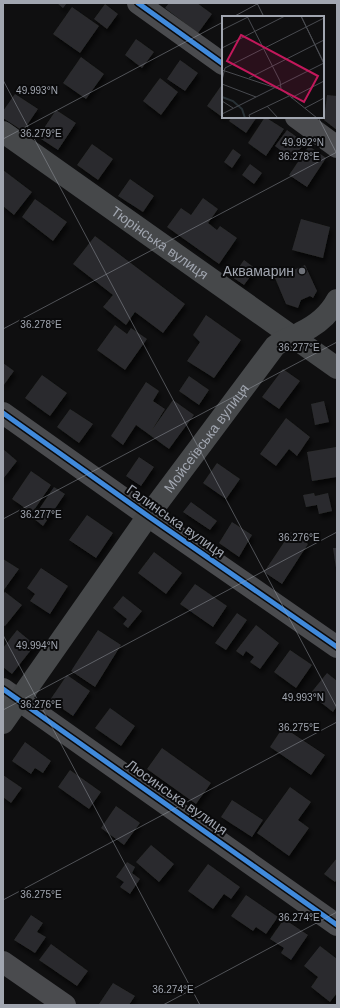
<svg xmlns="http://www.w3.org/2000/svg" width="340" height="1008" viewBox="0 0 340 1008" font-family="Arial,sans-serif">
<style>
.building{fill:#2b2c2d;filter:url(#shadow)}
.lines{fill:none;stroke-linecap:round;stroke-linejoin:round}
.minor{stroke:#4a4b4e;stroke-width:22}
.major{stroke:#46484a;stroke-width:22}
.cycleway-casing{stroke:#0a0a0b;stroke-width:8}
.cycleway{stroke:#408adc;stroke-width:5}
.ticks{fill:none;stroke:#a1a6b0;stroke-width:1;stroke-opacity:0.45}
.poi-dot{fill:#6e7178;stroke:#0a0a0b;stroke-width:1.5}
.labels{text-anchor:middle;dominant-baseline:central;stroke-width:4;stroke-linejoin:round;paint-order:stroke}
.street-label{font-size:14px;fill:#a1a6b0;stroke:#0a0a0b}
.poi-label{font-size:14px;fill:#a1a6b0;stroke:#0a0a0b;text-anchor:end}
.inset-river{fill:none;stroke:#283136;stroke-width:2}
.inset-road{fill:none;stroke:#494b50;stroke-width:1}
.view{fill:#c2185b;fill-opacity:0.15;stroke:#c2185b;stroke-width:2}
.inset-edge{fill:none;stroke:#a1a6b0;stroke-width:2}
.ticks-label{font-size:10px;text-anchor:middle;fill:#a1a6b0;stroke:#0a0a0b;stroke-width:4;stroke-linejoin:round;paint-order:stroke}
</style>
<defs>
<filter id="shadow"><feDropShadow dx="2.5" dy="4.5" stdDeviation="2" flood-color="#0009"/></filter>
</defs>
<rect width="100%" height="100%" fill="#0f0f10"/>
<path class="building" d="M57,3h10l-4,5z
M169,3h28l15,11 -14,19 -33,-25z
M105,4l13,10 -11,15 -13,-10z
M72,7l27,19 -19,27 -27,-19z
M136,39l18,13 -12,16 -17,-13z
M81,57l23,17 -18,25 -23,-16z
M180,60l18,13 -13,18 -18,-12z
M160,78l18,14 -17,23 -18,-14z
M221,86l2,1v30h4l-2,2 -18,-13z
M15,94l23,15 -15,22 -20,-13v-7z
M327,95l10,1v34l-13,-10z
M56,110l20,13 -18,27 -20,-13z
M232,117h25l-11,16 -17,-12z
M265,117l19,12 -18,27 -18,-13z
M287,130l18,13 -13,16 -17,-13z
M92,144l21,15 -15,21 -21,-15z
M309,146l17,12 -19,29 -18,-12z
M233,149l8,6 -9,13 -8,-6z
M250,164l12,9 -8,11 -12,-9z
M3,170l29,22 -18,23 -11,-9z
M130,179l24,17 -11,16 -25,-16z
M203,198l15,11 -10,14 9,7 3,-4 17,12 -18,26 -52,-37 14,-19 10,7z
M35,199l32,23 -14,19 -31,-24z
M301,219l29,8 -7,31 -31,-8z
M95,236l90,68 -22,29 -28,-21 -9,13 -23,-18 10,-12 -40,-31z
M244,260l12,9 -12,16 -12,-8z
M305,265l12,26 -4,7 -3,-2 -9,4 -3,8 -12,-4 -11,-26z
M206,315l35,25 -27,38 -27,-17 13,-19 -7,-7z
M115,325l12,9 4,-6 16,11 -22,31 -28,-20z
M3,363l11,8 -11,15z
M283,369l17,12 -21,28 -17,-12z
M42,375l25,18 -17,23 -25,-18z
M189,376l20,14 -10,15 -20,-14z
M146,382l13,9 -6,10 12,8 -13,21 21,-30 21,15 -25,34 -33,-24 -13,20 -12,-9z
M324,401l5,21 -14,3 -4,-21z
M70,409l23,15 -14,19 -22,-16z
M286,418l24,19 -13,19 -8,-7 -13,17 -16,-12z
M336,447l1,30 -25,4 -5,-29z
M3,449l14,12 -14,18z
M139,457l15,10 -13,19 -15,-10z
M217,463l23,16 -14,20 -23,-16z
M31,471l20,14 -19,28 -20,-14z
M54,487l11,7 -22,32 -10,-8z
M314,493l1,3 13,-3 4,18 -13,3 -2,-9 -11,2 -3,-12z
M191,502l26,19 -7,9 -27,-18z
M87,515l26,18 -17,25 -27,-18z
M232,522l20,13 -13,22 -20,-14z
M291,532l17,12 -26,40 -18,-12z
M333,548h4v20h-1z
M154,552l28,21 -16,21 -28,-21z
M3,559l16,10 -16,22z
M41,568l27,18 -18,28 -20,-13 5,-7 -8,-6z
M195,584l32,22 -14,21 -33,-23z
M5,592l17,13 -17,21 -2,-1v-31z
M123,596l19,15 -14,17 -5,-4 4,-5 -14,-11z
M237,613l10,7 -21,30 -11,-7z
M256,625l23,18 -19,26 -10,-7 4,-5 -8,-6 -3,5 -7,-5z
M17,630l18,15 -23,29 -9,-7v-19z
M98,630l23,15 -26,42 -24,-16z
M290,650l22,15 -16,23 -22,-16z
M327,673l10,8v25l-4,6 -23,-18z
M67,675l23,16 -17,25 -23,-16z
M110,708l25,18 -14,20 -26,-18z
M283,727l42,28 -14,20 -41,-28z
M25,742l26,19 -8,12 -8,-5 -4,6 -19,-13z
M162,748l49,35 -15,21 -49,-35z
M70,770l31,22 -12,17 -31,-22z
M3,775l19,13 -11,15 -8,-6z
M290,787l21,15 -13,18 11,8 -20,28 -32,-23z
M232,800l31,20 -11,17 -31,-20z
M116,806l24,17 -16,22 -23,-17z
M151,845l23,19 -15,18 -23,-20z
M337,858v21l-2,3 -11,-8z
M127,862l8,5 -3,6 8,6 -10,15 -10,-7 4,-5 -8,-5z
M208,864l32,23 -9,12 -7,-5 -11,15 -25,-18z
M246,895l32,22 -12,17 -10,-7 -3,4 -22,-15z
M31,915l12,8 -6,9 9,5 -11,16 -21,-13z
M284,919l24,16 -17,25 -10,-7 3,-5 -14,-9z
M51,944l37,27 -11,15 -38,-26z
M320,946l17,13v34l-7,9 -19,-15 7,-10 -14,-11z
M113,983l22,13 -6,9h-28l-2,-1z"/>
<g class="lines">
<path class="minor" d="M138,3l85,61
M296,117l41,30
M3,413l145,103 189,131
M3,689l334,236
M3,962l62,43"/>
<g class="major">
<path id="s1" d="M3,132l334,236"/>
<path id="s2" d="M3,723l145,-207 127,-170c7,-6 16,-8 25,-13 15,-7 29,-18 37,-33"/>
</g>
<g class="cycleway-casing">
<path id="cycleway" d="M138,3l85,61
M3,413l145,103 189,131
M3,689l334,236"/>
</g>
<use href="#cycleway" class="cycleway"/>
</g>
<path class="ticks" d="M257,3l7,14M233,17l26,-14M3,80l334,628M318,117l19,37M3,139l220,-117M3,329l334,-177M3,519l334,-177M3,635l197,370M3,710l334,-178M3,900l334,-178M163,1005l174,-93"/>
<circle class="poi-dot" cx="302" cy="271" r="4"/>
<g class="labels">
<g class="street-label">
<text stroke="none"><textPath href="#s1" startOffset="192">Тюрінська вулиця</textPath></text>
<text stroke="none"><textPath href="#s2" startOffset="350">Мойсеївська вулиця</textPath></text>
<text transform="translate(176 521) rotate(35)">Галинська вулиця</text>
<text transform="translate(177 797) rotate(35)">Люсинська вулиця</text>
</g>
<g class="poi-label">
<text x="294" y="271">Аквамарин</text>
</g>
</g>
<g transform="translate(222 16)">
<rect width="102" height="102" fill="#0f0f10"/>
<path class="inset-river" d="M0,81l11,4 9,8 3,9"/>
<path class="inset-road" d="M25,0l33,65 1,8 36,29M79,0l23,47M79,0l23,48M0,14l26,-13M0,32l63,-32M0,54l60,20M27,62l75,-38M0,64l3,-12 99,-50M0,68l34,13M69,82l33,-17M0,85l11,7M45,90l11,12M83,92l19,-10M0,98l102,-51M28,102l-1,-3 40,-19"/>
<path class="view" d="M19,19l77,41 -14,26 -77,-41z"/>
<rect width="102" height="102" class="inset-edge"/>
</g>
<g class="ticks-label">
<text x="37" y="94">49.993°N</text>
<text x="41" y="137">36.279°E</text>
<text x="303" y="146">49.992°N</text>
<text x="299" y="160">36.278°E</text>
<text x="41" y="328">36.278°E</text>
<text x="299" y="351">36.277°E</text>
<text x="41" y="518">36.277°E</text>
<text x="299" y="541">36.276°E</text>
<text x="37" y="649">49.994°N</text>
<text x="303" y="701">49.993°N</text>
<text x="41" y="708">36.276°E</text>
<text x="299" y="731">36.275°E</text>
<text x="41" y="898">36.275°E</text>
<text x="299" y="921">36.274°E</text>
<text x="173" y="993">36.274°E</text>
</g>
<rect width="340" height="1008" fill="none" stroke="#a1a6b0" stroke-width="8"/>
</svg>
